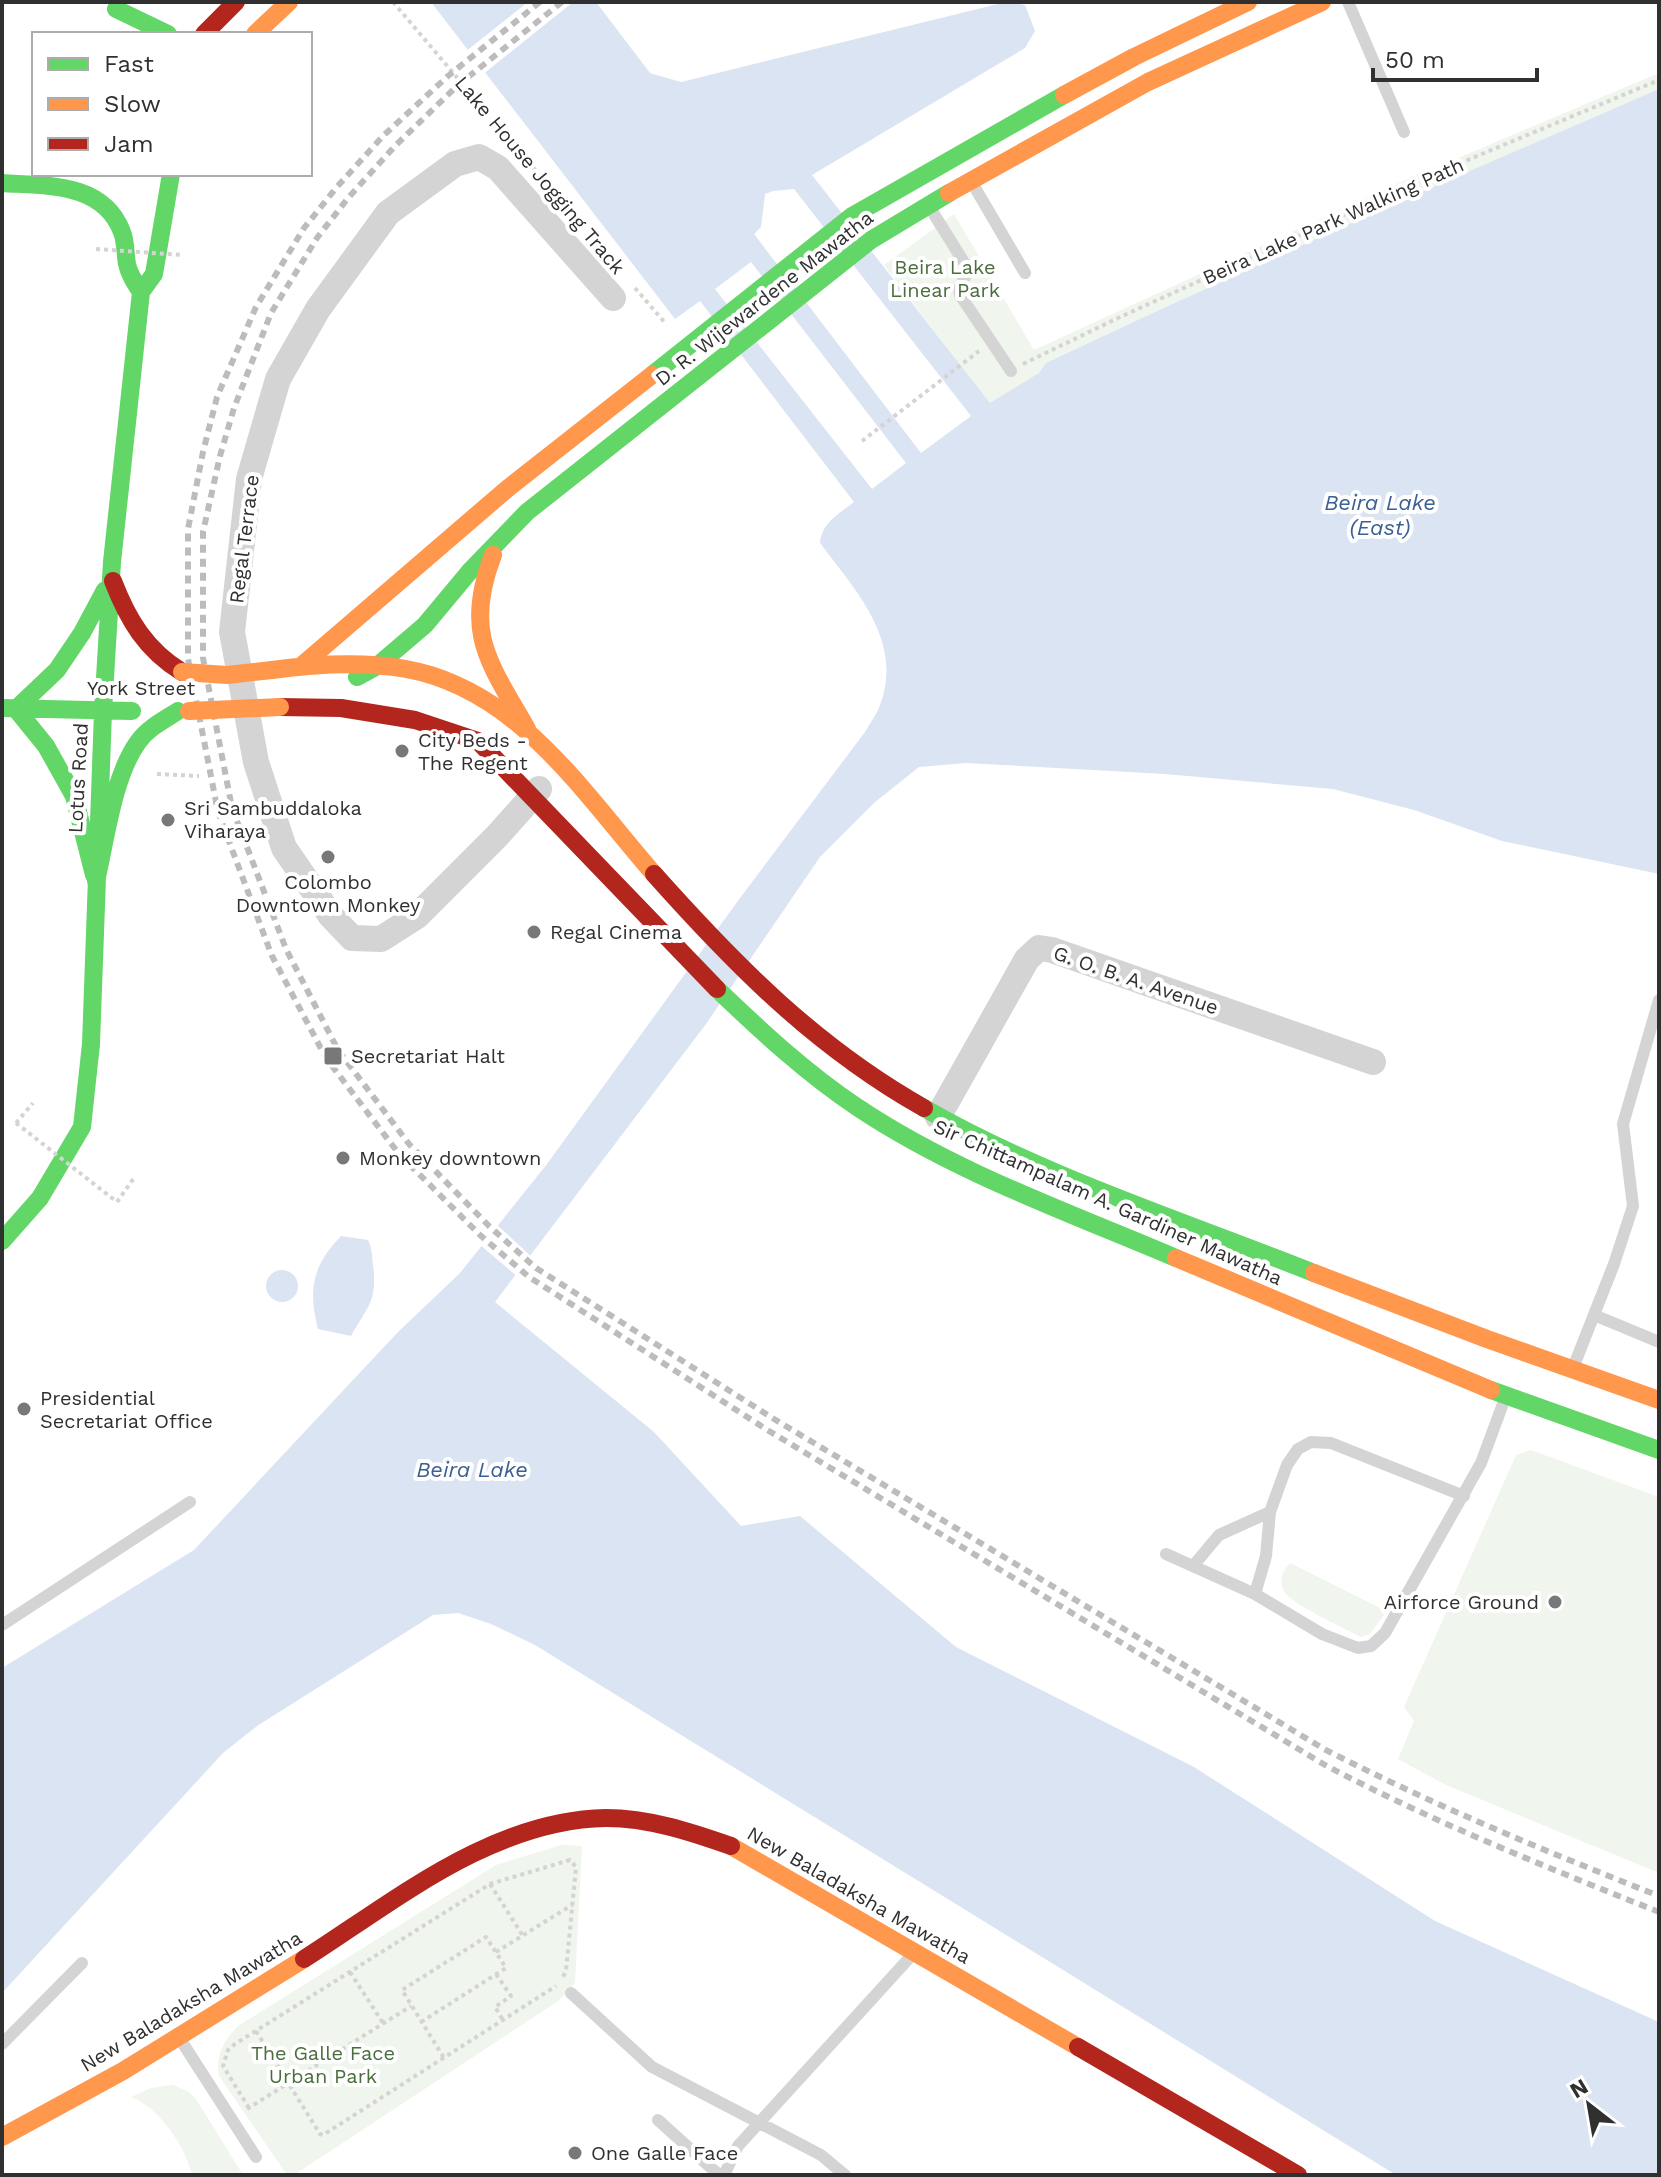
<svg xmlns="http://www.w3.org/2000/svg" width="1661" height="2177" viewBox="0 0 1661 2177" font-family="'Work Sans',sans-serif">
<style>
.green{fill:#f0f5ed}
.water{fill:#dbe4f2;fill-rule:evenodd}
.pier{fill:#fff}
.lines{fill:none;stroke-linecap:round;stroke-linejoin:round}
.path{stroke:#d4d4d4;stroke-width:4;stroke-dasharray:4 4;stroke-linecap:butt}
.lane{stroke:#d4d4d4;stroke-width:12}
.street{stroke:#d4d4d4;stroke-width:26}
.fast{stroke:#63d668;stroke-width:18}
.slow{stroke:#ff974d;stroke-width:18}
.jam{stroke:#b3261e;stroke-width:18}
.rail{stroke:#bcbcbc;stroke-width:6;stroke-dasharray:8 6;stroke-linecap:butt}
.path-bridge{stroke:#d4d4d4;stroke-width:4;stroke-dasharray:4 4;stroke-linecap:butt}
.slow-bridge{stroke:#ff974d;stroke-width:18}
.poi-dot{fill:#787878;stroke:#fff;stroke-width:3}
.labels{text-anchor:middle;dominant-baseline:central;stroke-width:8;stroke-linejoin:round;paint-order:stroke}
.street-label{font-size:20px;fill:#303030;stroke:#fff}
.park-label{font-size:20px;fill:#496d3c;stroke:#fff}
.poi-label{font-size:20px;fill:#303030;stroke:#fff;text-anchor:start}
.water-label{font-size:22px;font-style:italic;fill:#3c5f94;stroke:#fff}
</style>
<rect width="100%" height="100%" fill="#fff"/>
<path class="green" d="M1659,73v16c-206,89 -411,178 -613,274l-7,10 -49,31 -106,-139 70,-51 80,136 360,-165z
M1531,1450l128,47v376l-213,-88 -48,-26 16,-38 -10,-14 112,-252z
M1290,1563l90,45 4,7 -14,19 -9,3c-17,-9 -61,-29 -73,-41 -11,-10 -7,-24 2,-33z
M561,1845l21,1 -7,137 -17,18 -264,174h-7l-68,-99c-4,-20 5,-36 19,-50l258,-161z
M173,2085l16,7 7,7 47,76h-51c-6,-28 -34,-69 -61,-78l20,-9z"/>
<path class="water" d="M431,2h165l54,71 31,9 325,-80 19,3 10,26 -10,17 -213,127 178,228 49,-30 7,-10c202,-96 407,-185 613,-274v785l-157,-33 -88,-31 -81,-21 -168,-15 -199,-11 -47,4 -45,36 -54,54 -114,167 -211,278 159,130 87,94 59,-10 156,131 238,120 241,154 224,101v153h-263l-861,-530 -44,-21 -33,-11 -25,2 -176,111 -34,27 -221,240v-325l192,-118 203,-217 63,-60 87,-109 193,-266 125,-166c5,-9 12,-18 15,-27 24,-64 -24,-114 -60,-162 2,-21 19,-29 34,-41l-154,-201 -25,18zM794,189l177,227 -50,37 -167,-219 7,-7 4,-33 8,-3zM751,262l155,201 -34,26 -157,-200z
M341,1236l27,4c4,8 4,16 5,25 5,36 -6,42 -22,71l-33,-7c-10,-39 -6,-63 23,-93z
M266 1286a16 16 0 1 1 32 0a16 16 0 1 1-32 0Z"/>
<path class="pier" d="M528,2h45l-91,73 -17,-23z
M495,1223l39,36 -15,19 -40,-34z"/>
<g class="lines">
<path class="path" d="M393,2l167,197
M635,288l31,36
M1023,364l95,-46 316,-144 225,-94
M862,441l117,-90
M157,774l42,2
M16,1123l17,-20
M117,1202l17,-24
M490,1884l33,52
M496,1952l76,-47
M350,1972l33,51
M496,1974l15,22 -16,11 8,13
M421,2022l85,-54 -20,-31 -84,53 42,68
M256,2031l64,103 3,1 233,-149
M249,2108l-26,-42 5,-16 7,-6 255,-160 80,-24 6,7 -10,104 -4,8
M247,2109l164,-103"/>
<path class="lane" d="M1348,2l56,130
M974,186l51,87
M932,211l33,53 3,7 -9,18 1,6 51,76
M1594,1315l65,27
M1575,1363l39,-99 19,-58 -10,-82 36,-124
M1166,1554l89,40 67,40 36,14 13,-2 14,-13 96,-170 23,-62
M1193,1566l26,-31 51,-23
M1255,1594l11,-38 4,-44 17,-47 11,-16 13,-7 20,1 133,53
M2,1625l188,-123
M571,1993l81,74 169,88 24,20
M182,2042l74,115
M2,2044l80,-81
M658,2120l61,55
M724,2175l14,-29 174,-191"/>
<path class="street" d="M539,789l-42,47 -80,80 -36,23 -29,-1 -21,-22 -47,-68 -28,-86 -24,-130 17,-153 29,-100 40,-70 70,-96 67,-49 24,-7 19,11 115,130
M938,1117l89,-158 12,-11 13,2 321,112"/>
<path class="fast" d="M116,9l52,25
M2,183c45,3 101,-1 120,49 4,10 3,21 5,32 2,10 8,19 14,28
M652,375l200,-159 212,-121
M357,677l20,-11 48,-41 45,-54 57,-59 344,-272 78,-47
M2,708l130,3
M16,709l30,37 28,50 20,79
M16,709l41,-39 25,-37 23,-43
M103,711l9,-149 29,-270 13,-18 17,-100
M96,881c10,-42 17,-104 42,-139 10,-14 26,-22 40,-31
M717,989c44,42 89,84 140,118 97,65 211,105 319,151
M924,1108c118,68 262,114 390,165
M2,1241l38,-43 42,-71 9,-83 12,-333
M1491,1390l168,60"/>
<path class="slow" d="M255,34l34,-32
M1064,95l70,-38 114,-55
M949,193l199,-111 174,-80
M493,555c-30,78 -4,107 34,174
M300,667l207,-178 145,-114
M272,670c44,-6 89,-9 134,-1 112,20 178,125 248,205
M1176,1258l315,132
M1314,1273l173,66 172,61
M731,1846l347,201
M2,2137l121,-66 181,-112"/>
<path class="jam" d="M204,34l32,-32
M113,581c15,39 33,69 69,91
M280,707l61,1 74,12 63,21 239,248
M654,874c82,92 162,173 270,234
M304,1959c91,-58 188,-139 302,-141 43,0 85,14 125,28
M1078,2047l220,128"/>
<path class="rail" d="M540,2l-92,74 -65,60 -47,52 -32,40 -48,79 -39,90 -14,55 -15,77v130l30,153 54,144 54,102 73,96 81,81 49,42 240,154 556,334c108,57 221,102 334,147
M562,2l-105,84 -62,60 -47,52 -31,40 -46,75 -37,95 -14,48 -17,76v126l29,150 54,141 52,101 71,94 80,82 47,42 238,151 550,330c109,56 221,102 335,147"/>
<path class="path-bridge" d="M96,249l86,6
M16,1123l101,79"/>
<path class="slow-bridge" d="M182,672l45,3 45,-5
M189,711l91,-4"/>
</g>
<g class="poi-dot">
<circle cx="402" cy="751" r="8"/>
<circle cx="168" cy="820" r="8"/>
<circle cx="328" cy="857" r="8"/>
<circle cx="534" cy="932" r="8"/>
<rect x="323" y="1046" width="20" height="20" rx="4"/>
<circle cx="343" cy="1158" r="8"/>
<circle cx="24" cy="1409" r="8"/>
<circle cx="1555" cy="1602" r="8"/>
<circle cx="575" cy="2153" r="8"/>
</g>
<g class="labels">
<g class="street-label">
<text transform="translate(540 175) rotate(50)">Lake House Jogging Track</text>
<text transform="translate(1333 221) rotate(-24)">Beira Lake Park Walking Path</text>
<text transform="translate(764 298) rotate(-38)">D. R. Wijewardene Mawatha</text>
<text transform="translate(244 539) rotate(-83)">Regal Terrace</text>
<text x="141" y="688">York Street</text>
<text transform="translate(78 778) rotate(-87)">Lotus Road</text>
<text transform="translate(1136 980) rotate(19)">G. O. B. A. Avenue</text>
<text transform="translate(1108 1202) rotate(24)">Sir Chittampalam A. Gardiner Mawatha</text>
<text transform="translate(859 1895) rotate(30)">New Baladaksha Mawatha</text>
<text transform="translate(191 2001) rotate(-31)">New Baladaksha Mawatha</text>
</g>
<g class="park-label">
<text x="945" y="267">Beira Lake<tspan x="945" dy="23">Linear Park</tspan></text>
<text x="323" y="2053">The Galle Face<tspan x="323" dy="23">Urban Park</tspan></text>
</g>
<g class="poi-label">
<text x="418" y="740">City Beds -<tspan x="418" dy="23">The Regent</tspan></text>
<text x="184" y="808">Sri Sambuddaloka<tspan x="184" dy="23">Viharaya</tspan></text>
<text x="328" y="882" text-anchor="middle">Colombo<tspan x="328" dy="23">Downtown Monkey</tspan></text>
<text x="550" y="932">Regal Cinema</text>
<text x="351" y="1056">Secretariat Halt</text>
<text x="359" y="1158">Monkey downtown</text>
<text x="40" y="1398">Presidential<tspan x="40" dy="23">Secretariat Office</tspan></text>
<text x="1539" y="1602" text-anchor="end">Airforce Ground</text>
<text x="591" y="2153">One Galle Face</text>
</g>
<g class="water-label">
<text x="1380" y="502">Beira Lake<tspan x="1380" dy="25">(East)</tspan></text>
<text x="472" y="1469">Beira Lake</text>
</g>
</g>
<rect width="1661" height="2177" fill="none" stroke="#303030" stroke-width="8"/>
<rect x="32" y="32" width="280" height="144" fill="#ffffff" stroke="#acacac" stroke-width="2"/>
<rect x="48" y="58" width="40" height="12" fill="#63d668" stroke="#acacac" stroke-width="2"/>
<text x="104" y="72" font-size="24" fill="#303030">Fast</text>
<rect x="48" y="98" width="40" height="12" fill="#ff974d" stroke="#acacac" stroke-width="2"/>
<text x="104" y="112" font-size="24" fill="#303030">Slow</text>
<rect x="48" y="138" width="40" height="12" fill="#b3261e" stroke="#acacac" stroke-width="2"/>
<text x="104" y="152" font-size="24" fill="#303030">Jam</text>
<g transform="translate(1589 2105) rotate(329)" stroke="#ffffff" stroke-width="6" paint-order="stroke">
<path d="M0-6L14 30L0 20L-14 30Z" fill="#303030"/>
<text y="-12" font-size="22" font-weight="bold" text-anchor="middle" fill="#303030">N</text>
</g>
<path d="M1373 68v12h164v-12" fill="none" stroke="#303030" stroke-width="4"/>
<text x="1385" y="68" font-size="24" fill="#303030" stroke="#ffffff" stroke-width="6" paint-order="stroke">50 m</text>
</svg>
